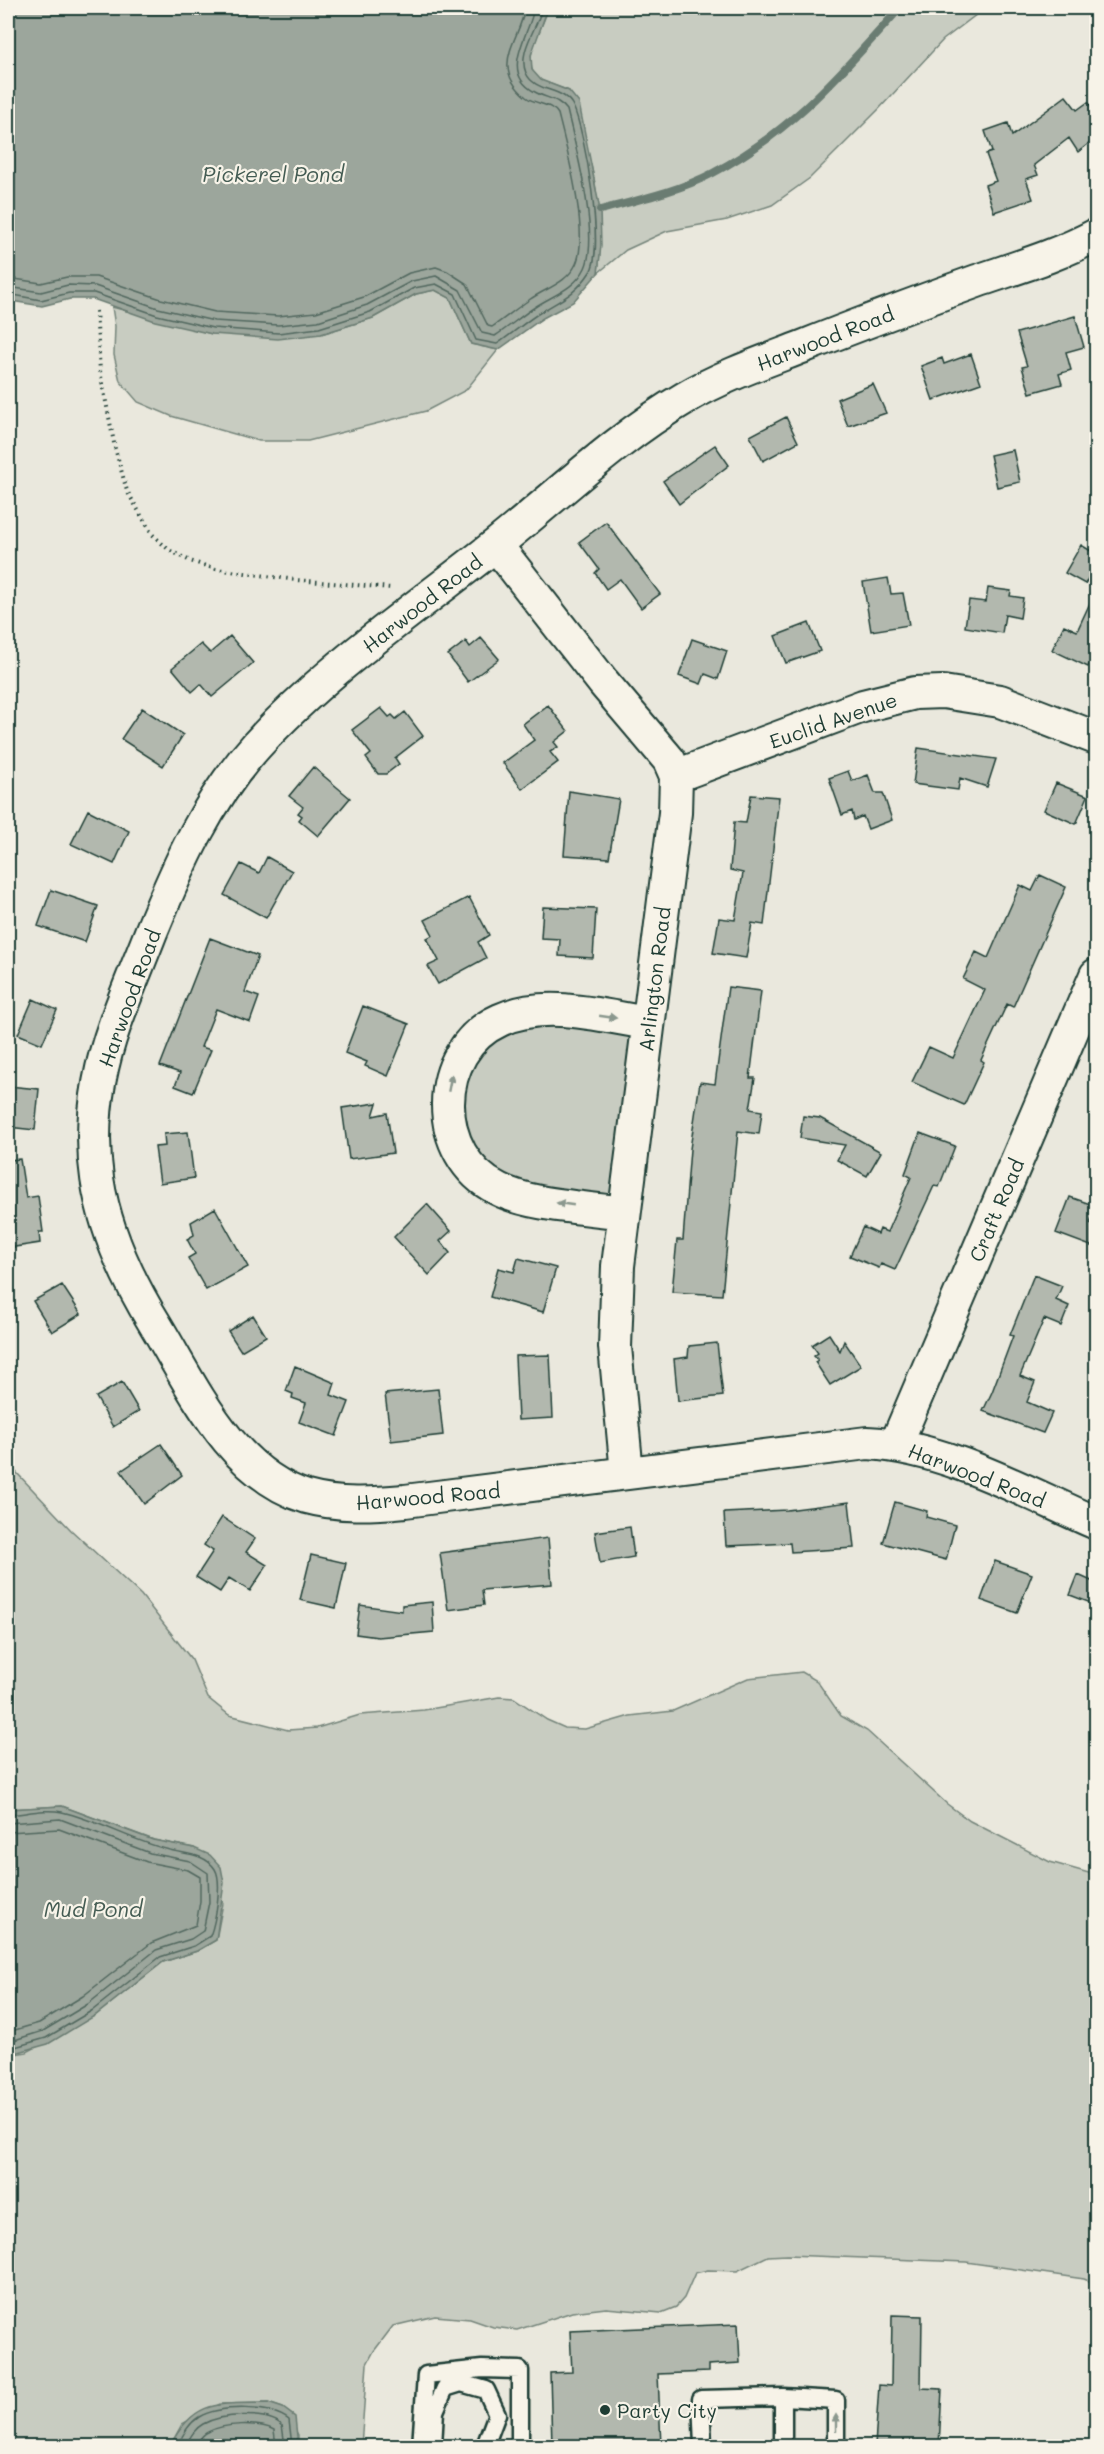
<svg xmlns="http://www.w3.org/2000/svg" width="1104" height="2454" viewBox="0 0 1104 2454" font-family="Mali,sans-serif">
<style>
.green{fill:#c8ccc1;stroke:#74847a;stroke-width:1.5}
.water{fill:#9ca69c;stroke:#6a7c72;stroke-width:1.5}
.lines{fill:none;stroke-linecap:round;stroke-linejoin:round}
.shore{stroke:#51675e;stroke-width:1.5}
.stream{stroke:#6a7c72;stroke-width:8}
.building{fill:#b2b8ae;stroke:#1f3d34;stroke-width:1.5}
.lane-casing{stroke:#1f3d34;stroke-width:21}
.street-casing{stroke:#1f3d34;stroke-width:36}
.path{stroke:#1f3d34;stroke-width:4;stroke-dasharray:1.5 4.5;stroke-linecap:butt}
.lane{stroke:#f7f3e8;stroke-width:16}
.street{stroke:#f7f3e8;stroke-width:32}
.oneway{fill:#8b988e}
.poi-dot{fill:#1f3d34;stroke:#f7f3e8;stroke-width:2}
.labels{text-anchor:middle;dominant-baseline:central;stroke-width:4.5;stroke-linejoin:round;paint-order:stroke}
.street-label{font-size:20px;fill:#1f3d34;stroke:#f7f3e8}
.poi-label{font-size:20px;fill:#1f3d34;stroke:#f7f3e8;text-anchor:start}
.water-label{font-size:21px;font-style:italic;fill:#445c53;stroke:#f7f3e8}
</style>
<rect width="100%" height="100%" fill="#eae8dd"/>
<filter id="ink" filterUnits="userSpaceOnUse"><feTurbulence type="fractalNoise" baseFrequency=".0167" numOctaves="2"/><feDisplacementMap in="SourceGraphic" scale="12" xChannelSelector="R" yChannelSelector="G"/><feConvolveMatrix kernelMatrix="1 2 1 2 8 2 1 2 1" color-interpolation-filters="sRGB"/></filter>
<g filter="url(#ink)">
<path class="green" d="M548,8h437l-42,32 -64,69 -69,69 -38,27 -45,15 -60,11 -41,19 -28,23c9,-68 -9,-119 -29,-182 -9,-4 -18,-6 -27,-10 -27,-15 2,-53 6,-73z
M435,290l15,8 21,46 27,6 -32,40 -40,21 -118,30h-49l-88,-25 -33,-14 -18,-21 -6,-26 1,-29 -3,-19 100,27h109l52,-16 43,-24z
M499,1020l149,3 -25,190 -83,-12 -82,-52 7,-103z
M8,1459l8,13 55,58 70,65 51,65 16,38 21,17 59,15 29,-2 43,-13 64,-5 75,-13 15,1 33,22 18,8 20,1 45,-13 43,-5 75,-33 54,-6 15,9 24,35 26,15 80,73 23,17 80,41 46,13v409l-12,-5 -118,-17 -179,-7 -19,1 -31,15 -29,-1 -13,3 -11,25 -8,9 -15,6 -55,-5 -34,4 -55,18 -24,-3 -23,-8 -35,-3 -42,10 -19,25 -7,13 -6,82h-63v-11l-15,-27 -15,-5 -48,1 -38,20 -12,22h-162v-391l19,-3 69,-37 67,-53 34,-11 19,-11 7,-37 -29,-55 -40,-8 -92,-34 -54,3z"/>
<path class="water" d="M8,8h540l-17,47 1,15 9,10 28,11 10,12 21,107 1,35 -3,28 -25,29 -30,16 -45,32 -27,-6 -21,-46 -15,-8 -19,4 -43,24 -52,16 -43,5 -66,-5 -57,-13 -62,-22h-23l-28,7 -31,-5 -3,-2z
M62,1806l91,34 41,8 16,7 11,12 3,16 -8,57 -19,11 -34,11 -67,53 -48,29 -40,11v-246z
M268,2403l15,5 12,9 3,29h-128c25,-48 49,-42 98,-43z"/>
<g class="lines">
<path class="shore" d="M8,278l33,5 26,-6h29l65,22 54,13 63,4 38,-4 48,-15 45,-24 27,-6 11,4 20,13 21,42 4,1c13,-9 25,-19 37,-27 17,-12 38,-17 47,-36 14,-30 -10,-118 -18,-150 -7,-11 -22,-9 -32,-17 -37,-31 -7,-55 -1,-89
M8,287l33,5 27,-7 27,1 63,22 56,13 64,4 40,-4 49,-16 45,-24 24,-5 24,14 22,43 13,3c14,-9 26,-20 40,-29 18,-12 40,-18 50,-39 15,-32 -10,-124 -18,-158 -9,-12 -20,-11 -32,-18 -37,-20 -5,-57 -1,-84
M8,294l33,6 28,-7h25l63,22 56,13 65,5 41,-5 51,-16 44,-24 22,-4 19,10 21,46 21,4c15,-10 29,-23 44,-32 21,-13 35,-18 49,-40 15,-22 -5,-141 -17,-166 -9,-19 -38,-13 -47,-33 -9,-21 12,-46 16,-65
M8,1815c17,-1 37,-7 54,-3 39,9 73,31 112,39 15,3 32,4 41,18 8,13 0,54 -5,67l-16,10 -34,11 -67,53 -47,28 -38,11
M8,1823l52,-4 90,34 40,8 18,12 1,29 -6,29 -12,8 -35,11 -68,54 -45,27 -35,11
M8,1832l51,-3 88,33 41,8 12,7v24l-4,24 -45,18 -68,53 -44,27 -31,9
M177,2446c6,-11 11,-22 22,-29 21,-12 72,-12 90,3l3,26
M185,2446c5,-8 9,-17 18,-22 18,-10 63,-13 79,1l3,21
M195,2446c4,-5 6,-11 13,-14 15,-9 51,-10 66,-2l2,16"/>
<path class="stream" d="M600,210c38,-10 79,-19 113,-37 80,-42 128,-100 187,-165"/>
</g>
<path class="building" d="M1066,96l11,14 11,-8 8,11v25l-18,14 -9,-14 -35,27 4,10 -12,4 7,20 -39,13 -9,-27 11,-4 -10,-27 6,-2 -7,-21 23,-8 4,13z
M1075,316l9,31 -18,5 5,18 -12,4 3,10 -32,9 -8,-26 5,-1 -10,-33z
M971,354l10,29 -48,17 -12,-34 21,-8 2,6z
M873,384l13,29 -38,13 -11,-27z
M786,417l12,25 -35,19 -13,-25z
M715,445l14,20 -50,39 -16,-23z
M1013,450l7,32 -23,5 -7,-32z
M606,522l54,72 -19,14 -21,-29 -14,10 -11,-16 4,-4 -20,-27z
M1081,545l15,9v10l-11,20 -20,-11z
M888,578l3,16 12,-1 6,32 -38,6 -8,-49z
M988,588l23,3 -1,5 13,2 -3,20 -15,-3 -3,18 -37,-6 4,-27 17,2z
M1096,590v61l-8,16 -36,-17 12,-25 13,6z
M809,623l11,28 -34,12 -11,-27z
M230,636l23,27 -41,34 -11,-13 -9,8 -20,-24 29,-24 9,9z
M481,638l18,21 -31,23 -20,-27 18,-14 4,6z
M692,639l35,12 -9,28 -13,-5 -4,10 -22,-8z
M548,705l20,26 -14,11 4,5 -8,5 8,10 -36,27 -19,-26 31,-23 -11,-16z
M142,708l41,27 -20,31 -42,-27z
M381,708l8,9 3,-2 4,4 9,-7 18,24 -28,22 4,6 -13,10h-8l-12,-16 5,-4 -19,-24z
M918,748l78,11 -9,28 -27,-9 -2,12 -45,-6z
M313,767l37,31 -32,38 -19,-16 3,-4 -4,-3 5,-6 -14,-11z
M848,771l4,10 16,-6 7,18h8l9,27 -24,9 -5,-13 -9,4 -2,-9 -10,4 -13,-37z
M1056,783l32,13 -12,28 -32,-14z
M569,791l50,8 -10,59 -45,-3z
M751,795l28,2 -15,128 -12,-2 -6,35 -33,-5 6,-35 16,2 8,-47 -13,-3 4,-48 12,1z
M88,810l41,21 -15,33 -43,-20z
M267,857l25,14 -26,47 -42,-23 17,-31 18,9z
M1040,875l26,12 -53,120 -6,-3 -26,56 3,2 -20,43 -52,-23 17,-35 24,11 32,-68 -22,-11 13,-27 12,6 32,-73 12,6z
M51,890l47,16 -13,36 -47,-16z
M469,897l20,38 -11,7 8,16 -48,26 -10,-18 11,-5 -12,-23 6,-3 -8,-15z
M543,907l53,2 -3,49 -34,-2 1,-17 -19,-1z
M210,938l48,18 -13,36 14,5 -9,25 -34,-13 -15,38 10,3 -18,43 -18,-7 5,-13 -20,-7z
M728,987l33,4 -11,87h5l-5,31 12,2 -3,23 -21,-3 -16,164 -50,-3 5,-52h6l7,-91 10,-67 15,2z
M33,999l24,11 -15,34 -24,-10z
M363,1006l46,18 -21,52 -23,-10 2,-4 -22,-9z
M8,1086l31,3 -4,41 -27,-3z
M377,1103l-4,13 14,-3 6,40 -44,6 -7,-51z
M803,1116l17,2 61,34 -14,24 -30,-16 8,-15 -45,-7z
M188,1132l6,46 -34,5 -5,-36 10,-1 -1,-12z
M920,1133l35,13 -16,41 -5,-1 -39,84 -14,-6 -2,4 -29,-12 13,-29 15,7 2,-5 7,3 24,-55 -6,-3z
M20,1159l6,39 12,-2 5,36h-4l1,11 -32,5v-88z
M1070,1197l26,9 -6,17 6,3v22l-40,-15z
M427,1204l24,27 -11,10 10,12 -21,22 -35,-38z
M215,1208l33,59 -42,23 -18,-32 7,-4 -8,-15 7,-4 -3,-13z
M518,1258l38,10 -13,44 -53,-15 8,-29 16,4z
M1034,1275l28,11 -6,14 13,6 -8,20 -17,-7 -24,57 15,6 -8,20 25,11 -9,20 -60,-22 9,-19 21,-56 -3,-1z
M62,1285l19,29 -29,18 -19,-31z
M253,1315l13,21 -25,15 -13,-20z
M829,1334l11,17 4,-10 17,25 -31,19 -15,-23 3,-2 -4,-4 4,-3 -6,-8z
M717,1343l6,53 -45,5 -4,-42 14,-2 1,-11z
M550,1355l3,63 -35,2 -3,-64z
M295,1366l40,17 -4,12 18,7 -13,34 -37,-14 7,-19 -14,-5 1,-4 -7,-3z
M122,1382l17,29 -26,16 -17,-30z
M438,1389l5,46 -52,6 -6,-47z
M161,1444l21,31 -38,29 -23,-33z
M849,1502l5,46 -63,4 -1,-9 -64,3 -2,-33 63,-3z
M895,1502l32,9 -1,6 29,8 -9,35 -63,-17z
M222,1517l33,22 -9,13 21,13 -17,26 -21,-13 -9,14 -24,-15 17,-26 -9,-6z
M630,1527l4,30 -34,6 -5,-31z
M548,1538l4,46 -70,6 2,15 -36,5 -8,-57z
M311,1555l35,8 -10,45 -36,-8z
M995,1561l37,13 -15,39 -36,-13z
M1078,1575l18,8v22l-26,-10z
M432,1602l2,30 -56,5 -22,-3 4,-29 42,6v-6z
M892,2315l30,1 -1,72 21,1 -3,57h-64l4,-61 12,1z
M738,2324l2,39 -32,2v7l-50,2 3,72h-109l-2,-73 22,-1 -2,-41z"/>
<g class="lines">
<g class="lane-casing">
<path id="lane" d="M783,2397v49
M421,2446l5,-71 56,-6 38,1v76
M433,2446l2,-35 10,-23 16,-5 25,7 11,24 -12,32
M703,2446l-2,-47 82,-2 53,3v46"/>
</g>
<g class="street-casing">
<path id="street" d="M1096,235c-37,20 -78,32 -119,46 -58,21 -117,43 -175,66 -39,15 -80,29 -117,51 -67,39 -126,96 -187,145 -81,65 -171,125 -241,202 -50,55 -78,119 -106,187 -12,31 -25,61 -36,92 -40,112 -21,201 40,300 38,63 76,150 152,173 32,9 66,7 98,4l462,-58c79,4 158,49 229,80
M496,545l107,137 66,78 7,16 -1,37 -57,453 -3,81 12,126
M676,776l187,-70 52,-13 28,-1 57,9 96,37
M623,1213c-38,-6 -92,-7 -125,-24 -67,-33 -67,-138 2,-169 45,-21 102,-4 148,3
M896,1444l200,-469"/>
</g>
<path class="path" d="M96,311l4,60 15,77 12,43 25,43 17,16 21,11 26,8 80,11 96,8"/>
<use href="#lane" class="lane"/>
<use href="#street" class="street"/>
</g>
<defs><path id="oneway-solid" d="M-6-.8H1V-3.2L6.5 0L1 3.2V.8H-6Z" transform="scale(1.5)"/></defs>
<g class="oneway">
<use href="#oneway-solid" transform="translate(608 1017) rotate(8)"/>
<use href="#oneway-solid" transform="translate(450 1083) rotate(-79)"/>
<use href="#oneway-solid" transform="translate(565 1204) rotate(-172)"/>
<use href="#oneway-solid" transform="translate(836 2423) rotate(-90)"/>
</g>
</g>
<circle class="poi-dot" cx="605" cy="2410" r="6"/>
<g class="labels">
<g class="street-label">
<text transform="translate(825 338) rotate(-21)">Harwood Road</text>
<text transform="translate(422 603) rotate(-38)">Harwood Road</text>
<text transform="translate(833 720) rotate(-19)">Euclid Avenue</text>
<text transform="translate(654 979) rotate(-83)">Arlington Road</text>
<text transform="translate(129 998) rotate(-70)">Harwood Road</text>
<text transform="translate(996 1210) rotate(-67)">Craft Road</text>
<text transform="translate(977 1475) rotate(21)">Harwood Road</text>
<text transform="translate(428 1496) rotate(-5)">Harwood Road</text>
</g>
<g class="poi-label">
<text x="617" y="2410">Party City</text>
</g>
<g class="water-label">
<text x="273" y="173">Pickerel Pond</text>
<text x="93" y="1908">Mud Pond</text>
</g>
</g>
<rect width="1104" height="2454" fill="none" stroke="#f7f3e8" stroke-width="30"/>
<rect x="15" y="15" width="1074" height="2424" fill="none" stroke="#1f3d34" stroke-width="2" filter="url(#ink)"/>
</svg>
